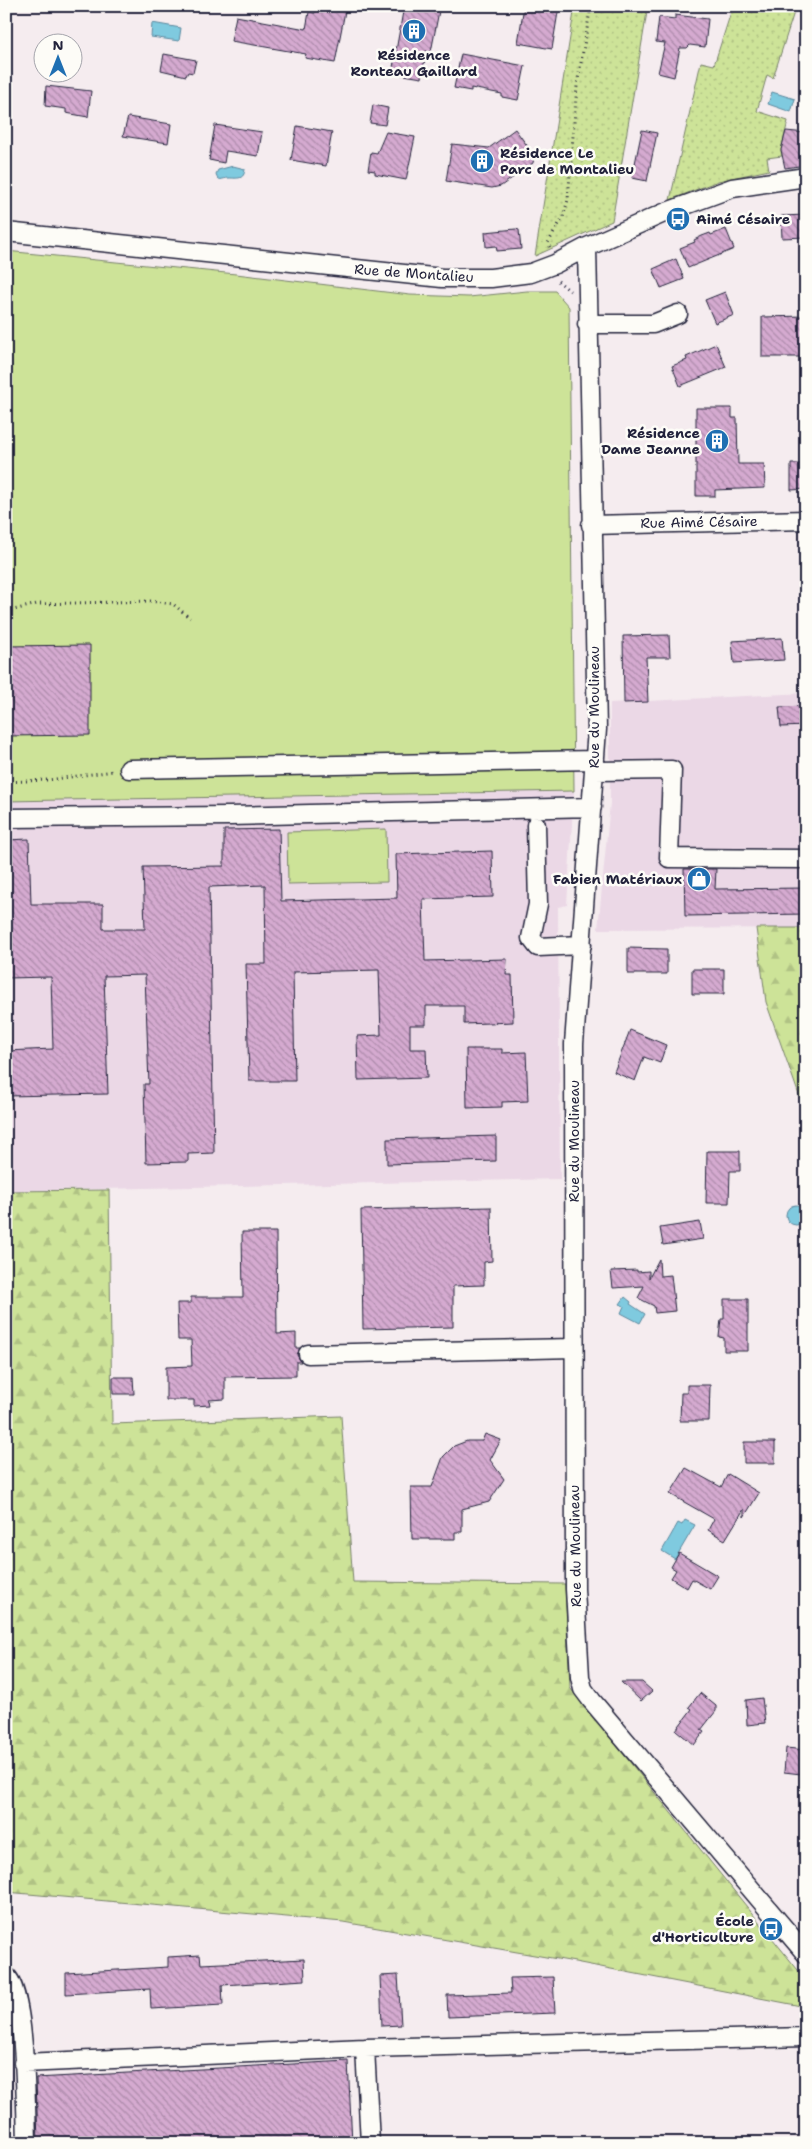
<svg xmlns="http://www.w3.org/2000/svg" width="812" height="2149" viewBox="0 0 812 2149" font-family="'Shantell Sans',sans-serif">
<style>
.built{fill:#ebd8e6}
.grass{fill:url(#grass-dots);stroke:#78826a}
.forest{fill:url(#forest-firs);stroke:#78826a}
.garden{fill:#cde398;stroke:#78826a}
.water{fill:#7fcadf;stroke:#5a879d}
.building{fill:url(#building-back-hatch);stroke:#22223b}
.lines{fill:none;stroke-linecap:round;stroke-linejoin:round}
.minor-casing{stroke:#22223b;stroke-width:21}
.path{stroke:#22223b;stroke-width:3;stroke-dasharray:1 4;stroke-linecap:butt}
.minor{stroke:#fdfcf7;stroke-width:18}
.labels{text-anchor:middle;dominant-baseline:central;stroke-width:5;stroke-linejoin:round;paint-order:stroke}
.poi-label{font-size:14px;font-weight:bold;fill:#22223b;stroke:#fdfcf7;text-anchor:end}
.street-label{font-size:14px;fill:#22223b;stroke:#fdfcf7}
</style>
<defs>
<pattern id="grass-dots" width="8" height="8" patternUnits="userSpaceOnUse" patternTransform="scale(1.25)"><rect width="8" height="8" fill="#cde398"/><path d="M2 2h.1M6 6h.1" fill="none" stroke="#b0c284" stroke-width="1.8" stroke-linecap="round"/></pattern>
<pattern id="forest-firs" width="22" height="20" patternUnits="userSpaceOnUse" patternTransform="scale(1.25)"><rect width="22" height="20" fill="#cde398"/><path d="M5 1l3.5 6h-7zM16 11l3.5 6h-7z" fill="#b0c284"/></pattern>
<pattern id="building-back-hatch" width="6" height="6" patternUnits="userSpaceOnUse" patternTransform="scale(1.25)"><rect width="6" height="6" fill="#d5aad0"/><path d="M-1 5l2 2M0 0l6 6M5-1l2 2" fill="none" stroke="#ac8aaa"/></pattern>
</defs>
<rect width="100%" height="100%" fill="#f5ecef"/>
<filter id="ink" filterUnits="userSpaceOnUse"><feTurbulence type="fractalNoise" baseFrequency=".02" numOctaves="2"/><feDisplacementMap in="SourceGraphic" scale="10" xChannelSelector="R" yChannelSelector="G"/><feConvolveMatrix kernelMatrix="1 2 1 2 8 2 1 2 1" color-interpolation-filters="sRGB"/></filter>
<g filter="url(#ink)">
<path class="built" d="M806,693v235l-208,1 12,-126v-100z
M574,791l-7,114 -9,2 2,272 -554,12v-390z
M6,2005l10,138h-10z"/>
<path class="grass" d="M575,6h73l-36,215 -77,35z
M733,6h63l-23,72 -6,-3 -10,36 31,10 -7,29 1,6 -15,2 2,12 -51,11 -48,19 31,-138 13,3z"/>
<path class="forest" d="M756,928h50v187l-40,-113z
M109,1190l3,234 229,-8 12,166 212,2 5,104 236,292v27l-231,-45 -232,-40 -337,-30v-701z"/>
<path class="garden" d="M6,251l230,23 174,21 59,2 58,-6h28l14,16 5,484 -568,10z
M386,829l1,53 -99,2 -1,-52z"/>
<path class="water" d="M152,23l29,5 -2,13 -28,-4z
M772,92l23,7 -4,13 -23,-8z
M233,166l12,3c-1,11 -7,9 -16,9 -7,0 -10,5 -13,-4l2,-4z
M786 1215a10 10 0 1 1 20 0a10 10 0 1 1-20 0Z
M625,1297l6,5 -1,2 15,10 -5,9 -19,-10 3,-7 -4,-2z
M685,1520l10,5 -20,34 -13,-8 16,-28 4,2z"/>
<path class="building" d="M316,6h30l-11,57 -30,-5 1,-4 -75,-13 5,-25 70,13 3,-17 6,1z
M404,6h27l-1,4 9,1 -8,41 -5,-1 -4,27 -30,-5z
M524,6h35l-7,43 -34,-6z
M675,15l33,4 -3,28 -15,-2 -3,3h-7l-6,29 -16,-4 7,-30 -9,-1 3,-25 16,2z
M164,54l32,6 -3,13 -5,-1 -2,4 -25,-6z
M461,54l64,12 -7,34 -16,-3v-3l-31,-6v3l-17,-3z
M46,86l45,5 -3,26 -22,-4v-4l-21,-3z
M373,105l15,3 -3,17 -15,-2z
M128,117l43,7 -3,19 -45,-7z
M215,125l47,7 -4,24 -32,-5 -2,12 -15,-3z
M297,126l35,6 -6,34 -35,-6z
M515,129l19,26 -1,8 -32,23 -9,2 -46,-7 6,-37 37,4z
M642,130l15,3 -10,48 -15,-3z
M786,131l20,2v32l-21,3 -4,-18z
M386,132l29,5 -9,43 -31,-6v-3l-7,-1 3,-18 6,1z
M806,215v22l-24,1 -1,-22z
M516,229l3,1 2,19 -24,2 -1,-5 -10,1 -1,-15z
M726,229l8,20 -46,19 -8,-20 15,-6 -1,-2 8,-4 8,-3 1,2z
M676,259l8,20 -23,9 -8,-19z
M725,292l9,23 -19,8 -10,-23z
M806,316v41h-44v-40z
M716,344l10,23 -46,19 -8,-20 15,-6 -1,-3z
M696,408h36v10h5l1,46h26l1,24 -50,2v6h-19z
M791,464h15v25l-15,1z
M669,635l1,22h-24l2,45 -24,1 -1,-67z
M782,638l2,22 -50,3 -2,-22z
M90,645v90l-84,1v-90z
M806,706v20l-25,1 -2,-20z
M279,829l2,72 116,-3 -1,-44 96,-3 1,46 -70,2 2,62 82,-2 -1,16h6l1,47 -49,2v-18h-38v19h-16v24h16l1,29 -69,2 -1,-44 24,-1 -2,-65 -86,2 2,109h-46l-3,-117h20l-1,-79 -56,2 5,266 -26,1v8l-42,1 -2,-79h5l-4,-109 -41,1 4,118 -102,2v-45l47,-2 -2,-72 -45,1v-138l23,-1 2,65h72v25h42l-2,-62 81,-1v-36z
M684,869h32l-1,20 91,-1v26l-121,2z
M628,948l39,1v25h-39z
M692,969h32v25h-32z
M630,1030l36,15 -6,18 -16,-6 -9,24 -21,-9z
M466,1049h36v4l24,-1 2,49 -26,1v5l-35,1z
M496,1136v25l-109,3v-25z
M707,1151h33v20h-10l-1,32h-23z
M491,1207l1,54 -8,1v23l-31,1v41l-90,2 -2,-119z
M700,1222l3,17 -40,6 -3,-17z
M242,1232h34l1,102 19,-1v15h4l-3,7 4,7h-5v14l-71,1v22l-16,1 1,5 -16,1v-6h-28v-33l26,-1 -1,-26h-13l-1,-37h14v-6h52z
M659,1259l1,17 11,-1 4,36 -20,2 -1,-7 -16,-8 6,-12 -31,2 -2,-17 26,-1v2l12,-1v7z
M724,1299h24v52h-24v-13l-5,-1 2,-18h3z
M113,1377h20l1,17h-21z
M687,1385h23l-1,36h-29l1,-28h6z
M485,1434l16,6 -11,20 14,19 -15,23 -27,7v23h-7v7h-43l-1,-52h21l11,-30 11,-11 13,-5h15z
M744,1442h31v21h-31z
M686,1468l35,19 7,-13 31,19 -15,24v-8l-19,31 -17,-10 6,-11 -44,-25z
M679,1553l39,23 -8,13 -18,-10 -5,9 -16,-10 5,-8 -5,-3z
M621,1682h21l10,9 -11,10z
M700,1693l16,13v5l-15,19 3,2 -10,13 -18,-15 16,-21 -3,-2z
M762,1698l3,25 -18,2 -1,-25z
M786,1748l20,2v17h-4l-1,7 -17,-2z
M200,1955l1,9 103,-5 1,21 -83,5 1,20 -72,4 -1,-20 -84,5v-21l102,-6v-10z
M398,1975l3,50 -19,1 -2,-50z
M553,1977l2,36 -107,4 -1,-22 64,-2 -1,-15z
M348,2061l4,82h-314l-2,-65z"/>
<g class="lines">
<g class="minor-casing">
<path id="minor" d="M6,232l436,46h49l40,-5 24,-9 32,-17 77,-34 68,-25 74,-11
M587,247l10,482 -23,315 1,545 5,88 3,12 9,12 214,253
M587,324h66l25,-10
M591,525l215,-5
M129,769l466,-9
M595,771l77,-1 -3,88 137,1
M6,818l224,-2 362,-9
M536,825l2,79 -7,34 7,9 44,-2
M308,1354l266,-6
M6,1976c20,15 20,138 21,167
M365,2048l5,95
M23,2063l342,-15 441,-11"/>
</g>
<path class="path" d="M550,247l-2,-4 15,-26 5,-17 9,-115 14,-79
M558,281l12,10
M6,612l31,-8 113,-3 23,3 17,14
M6,782l42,-2 66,-9"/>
<use href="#minor" class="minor"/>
</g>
</g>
<defs>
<g id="building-disc" transform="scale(1.25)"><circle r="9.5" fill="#1f6fb2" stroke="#fdfcf7"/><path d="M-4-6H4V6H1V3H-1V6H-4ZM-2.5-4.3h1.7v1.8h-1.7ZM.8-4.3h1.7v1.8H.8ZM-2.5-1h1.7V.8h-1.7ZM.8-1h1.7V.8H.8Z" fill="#fff"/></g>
<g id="bus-disc" transform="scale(1.25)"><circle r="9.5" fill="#1f6fb2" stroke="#fdfcf7"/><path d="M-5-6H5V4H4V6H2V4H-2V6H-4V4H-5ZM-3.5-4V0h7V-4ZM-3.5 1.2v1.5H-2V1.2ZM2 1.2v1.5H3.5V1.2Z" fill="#fff"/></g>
<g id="shop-disc" transform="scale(1.25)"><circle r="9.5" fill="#1f6fb2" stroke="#fdfcf7"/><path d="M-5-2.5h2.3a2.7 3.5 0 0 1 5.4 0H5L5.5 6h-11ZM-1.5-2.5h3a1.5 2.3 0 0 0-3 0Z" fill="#fff"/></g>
</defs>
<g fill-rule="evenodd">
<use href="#building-disc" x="414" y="31"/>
<use href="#building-disc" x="482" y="161"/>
<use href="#bus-disc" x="678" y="219"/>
<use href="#building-disc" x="717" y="441"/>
<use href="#shop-disc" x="699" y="879"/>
<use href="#bus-disc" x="771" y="1929"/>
</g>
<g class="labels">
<g class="poi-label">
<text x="414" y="55" text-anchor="middle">Résidence<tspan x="414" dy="16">Ronteau Gaillard</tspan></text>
<text x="500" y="153" text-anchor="start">Résidence Le<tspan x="500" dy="16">Parc de Montalieu</tspan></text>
<text x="696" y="219" text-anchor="start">Aimé Césaire</text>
<text x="700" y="433">Résidence<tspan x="700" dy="16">Dame Jeanne</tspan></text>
<text x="682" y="879">Fabien Matériaux</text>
<text x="754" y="1921">École<tspan x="754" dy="16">d'Horticulture</tspan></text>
</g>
<g class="street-label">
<text transform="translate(414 273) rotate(4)">Rue de Montalieu</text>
<text transform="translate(699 522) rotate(-1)">Rue Aimé Césaire</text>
<text transform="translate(594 707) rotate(-90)">Rue du Moulineau</text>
<text transform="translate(574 1141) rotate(-90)">Rue du Moulineau</text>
<text transform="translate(575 1546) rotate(-91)">Rue du Moulineau</text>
</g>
</g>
<rect width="812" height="2149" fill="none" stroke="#fdfcf7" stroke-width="25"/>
<rect x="12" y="12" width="787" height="2124" fill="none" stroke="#22223b" stroke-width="2" filter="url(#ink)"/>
<g transform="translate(58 58)"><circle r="24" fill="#fdfcf7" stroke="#a5a5ac"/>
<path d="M0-4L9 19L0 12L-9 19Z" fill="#1f6fb2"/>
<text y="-8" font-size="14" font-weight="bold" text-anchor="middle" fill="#22223b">N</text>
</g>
</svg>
